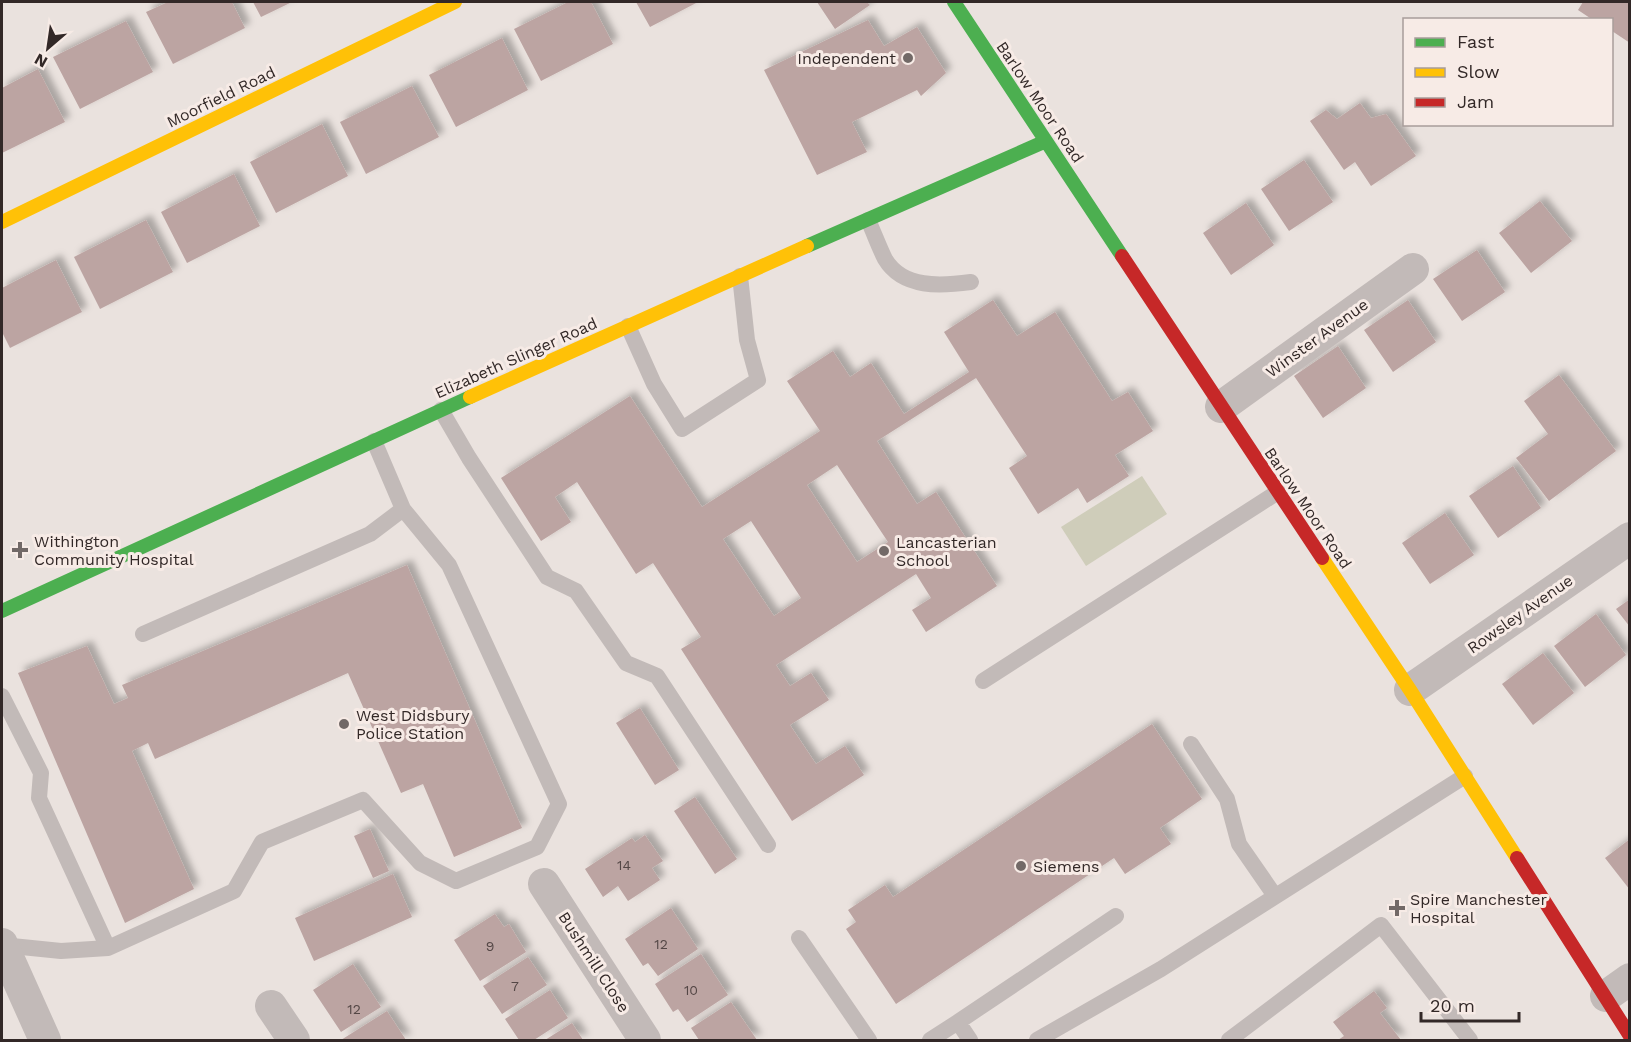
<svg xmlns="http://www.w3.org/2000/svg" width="1631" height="1042" viewBox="0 0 1631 1042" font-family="'Work Sans',sans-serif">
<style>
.green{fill:#cfcdba}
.building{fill:#bca4a2;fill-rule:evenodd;filter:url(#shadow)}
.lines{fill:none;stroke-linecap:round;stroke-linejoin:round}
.lane{stroke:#c2bab8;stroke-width:16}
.street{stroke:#c2bab8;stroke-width:32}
.fast{stroke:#4caf50;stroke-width:14}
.slow{stroke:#ffc107;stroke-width:14}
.jam{stroke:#c62828;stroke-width:14}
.poi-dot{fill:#726967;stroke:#f7ebe6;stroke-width:2}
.labels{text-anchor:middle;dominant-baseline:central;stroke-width:6;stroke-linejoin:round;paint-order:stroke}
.number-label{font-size:14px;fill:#544746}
.poi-label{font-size:16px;fill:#322827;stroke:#f7ebe6;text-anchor:start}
.street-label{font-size:16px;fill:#322827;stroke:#f7ebe6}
</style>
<defs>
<filter id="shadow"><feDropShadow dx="5.5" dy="-5.5" stdDeviation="3" flood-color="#0004"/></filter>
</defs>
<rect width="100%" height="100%" fill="#eae2de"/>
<path class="green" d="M1142,476l25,38 -81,52 -25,-39z"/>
<path class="building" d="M168,2h64l13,26 -72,36 -27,-52z
M253,2h39l-31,15z
M568,2h23l22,42 -72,37 -27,-52z
M636,2h62l-48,25z
M817,2h50l3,3 -35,24z
M1583,2h47v41l-18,-12v-11h-19l-15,-10z
M868,20l16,26 33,-19 29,46 -25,23 -4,-6 -65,32 15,30 -50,23 -53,-105z
M126,21l27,51 -73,37 -27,-52z
M502,38l26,52 -72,37 -27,-52z
M38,69l27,53 -63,31v-65z
M412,86l27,51 -73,37 -26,-52z
M1360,103l11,15 15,-4 30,42 -45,30 -16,-24 -11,8 -34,-49 16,-11 11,9z
M322,124l26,52 -72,37 -26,-51z
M1304,160l29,42 -44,29 -28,-42z
M234,174l26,52 -73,37 -26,-51z
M1540,201l32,40 -41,32 -32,-40z
M1246,203l28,42 -43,30 -28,-42z
M146,220l27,52 -73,37 -26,-52z
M1477,250l28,42 -43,29 -29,-42z
M56,260l26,52 -72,36 -8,-16v-44z
M993,300l24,36 38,-24 57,89 16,-9 25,39 -38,24 14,21 -42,27 -9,-15 -40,26 -29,-46 18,-12 -51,-78 -99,63 40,63 19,-12 61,94 -71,46 -14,-22 19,-12 -15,-24 -140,91 14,21 21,-13 18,27 -39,25 26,39 29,-18 19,29 -72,46 -111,-172 20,-12 -48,-74 -17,11 -59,-92 -22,15 16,25 -30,19 -40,-63 129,-82 72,111 118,-76 -33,-50 46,-30 17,26 21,-14 33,51 65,-42 -25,-40zM837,465l51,77 -31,20 -50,-77zM751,521l50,77 -27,18 -51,-77z
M1408,300l28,42 -43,30 -29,-42z
M1338,346l28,42 -43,30 -29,-42z
M1559,375l57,76 -67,50 -33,-43 32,-24 -24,-33z
M1513,466l28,42 -43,30 -29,-42z
M1445,513l29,42 -44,29 -28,-41z
M407,565l115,263 -68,29 -31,-73 -22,9 -53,-120 -193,86 -7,-16 -16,8 62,138 -69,34 -107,-250 69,-27 27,58 14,-6 -6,-13z
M1630,599v28l-14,-18z
M1596,614l30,41 -41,32 -31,-41z
M1543,653l31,40 -41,32 -31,-41z
M640,708l39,62 -24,15 -39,-62z
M1152,724l50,75 -42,29 11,16 -46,30 -11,-16 -218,146 -50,-75 10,-7 -8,-12 37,-25 8,12z
M695,797l42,62 -22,15 -41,-63z
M370,829l19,42 -16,7 -19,-42z
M645,835l18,26 -11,7 8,12 -32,21 -10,-15 -15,11 -18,-28 47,-31 3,4z
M1630,839v51l-25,-32z
M393,874l19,43 -98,44 -19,-43z
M671,908l27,41 -40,27 -10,-13 -5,3 -18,-27z
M495,914l9,13 5,-3 17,28 -46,29 -26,-41z
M701,954l27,41 -41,27 -9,-13 -5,3 -18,-28z
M528,957l19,28 -45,29 -19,-28z
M353,964l28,43 -40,25 -28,-42z
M550,990l18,28 -34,22h-15l-14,-21z
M1374,991l13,17 -7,5 21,27h-63l6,-4 -11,-14z
M731,1002l26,38h-58l-8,-12z
M387,1011l19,29h-65z
M572,1023l11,17h-38z"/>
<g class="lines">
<path class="lane" d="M868,220c6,13 11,27 17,39 18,30 56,27 86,23
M628,326l26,58 28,45 76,-49 -11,-40 -7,-64
M441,410l28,48 78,119 29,14 50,72 31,13 111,169
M143,634l227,-100 33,-25
M983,681l295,-189
M2,696l39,77 -2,25 69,150
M1191,744l36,55 12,45 36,52
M799,938l70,102
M2,945l59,6 47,-3 126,-57 28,-49 101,-42 57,63 36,18 81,-34 22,-43 -110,-239 -46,-56 -29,-68
M930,1040l28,-18
M970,1040l-12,-18 158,-106
M1037,1040l124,-71 304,-193
M1229,1040l152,-115 89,115"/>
<path class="street" d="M1221,407l192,-138
M1410,690l220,-152
M544,884l101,156
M2,944l43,96
M1606,996l24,-17
M271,1006l23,34"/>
<path class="fast" d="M954,2l168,254
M807,246l239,-105
M2,611l468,-214"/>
<path class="slow" d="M2,222l453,-220
M470,397l337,-151
M1322,558l88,132 107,168"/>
<path class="jam" d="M1122,256l200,302
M1517,858l113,178"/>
</g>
<g class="poi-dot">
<circle cx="908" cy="58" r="6"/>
<path d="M17 541h6v6h6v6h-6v6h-6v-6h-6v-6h6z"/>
<circle cx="884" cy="551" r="6"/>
<circle cx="344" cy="724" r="6"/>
<circle cx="1021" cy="866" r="6"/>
<path d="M1394 899h6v6h6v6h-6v6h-6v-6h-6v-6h6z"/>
</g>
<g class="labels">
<g class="number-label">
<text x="624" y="865">14</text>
<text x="661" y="944">12</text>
<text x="490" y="946">9</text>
<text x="515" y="986">7</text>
<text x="691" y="990">10</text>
<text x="354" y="1009">12</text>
</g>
<g class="poi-label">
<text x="896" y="58" text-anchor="end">Independent</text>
<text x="34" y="541">Withington<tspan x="34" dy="18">Community Hospital</tspan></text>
<text x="896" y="542">Lancasterian<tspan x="896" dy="18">School</tspan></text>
<text x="356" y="715">West Didsbury<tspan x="356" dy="18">Police Station</tspan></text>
<text x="1033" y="866">Siemens</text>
<text x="1410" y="899">Spire Manchester<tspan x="1410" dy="18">Hospital</tspan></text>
</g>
<g class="street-label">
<text transform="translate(221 97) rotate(-26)">Moorfield Road</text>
<text transform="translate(1040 102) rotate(56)">Barlow Moor Road</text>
<text transform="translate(1317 338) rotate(-36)">Winster Avenue</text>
<text transform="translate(516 358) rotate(-24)">Elizabeth Slinger Road</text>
<text transform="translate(1308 508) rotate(56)">Barlow Moor Road</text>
<text transform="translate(1520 614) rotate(-35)">Rowsley Avenue</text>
<text transform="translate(594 962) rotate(57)">Bushmill Close</text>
</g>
</g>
<rect width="1631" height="1042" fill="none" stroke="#322827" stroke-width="6"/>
<rect x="1403" y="18" width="210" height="108" fill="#f7ebe6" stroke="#a89d9a" stroke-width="1.5"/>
<rect x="1415" y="38" width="30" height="9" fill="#4caf50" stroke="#a89d9a" stroke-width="1.5"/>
<text x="1457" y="48" font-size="18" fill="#322827">Fast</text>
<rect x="1415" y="68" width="30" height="9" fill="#ffc107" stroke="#a89d9a" stroke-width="1.5"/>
<text x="1457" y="78" font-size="18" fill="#322827">Slow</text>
<rect x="1415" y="98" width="30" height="9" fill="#c62828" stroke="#a89d9a" stroke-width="1.5"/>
<text x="1457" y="108" font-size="18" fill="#322827">Jam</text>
<g transform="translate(48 48) rotate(209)" stroke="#f7ebe6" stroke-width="4.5" paint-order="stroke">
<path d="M0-4.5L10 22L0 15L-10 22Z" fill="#322827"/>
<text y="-9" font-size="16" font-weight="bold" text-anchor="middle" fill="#322827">N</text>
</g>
<path d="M1421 1012v9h98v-9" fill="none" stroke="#322827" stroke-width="3"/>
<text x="1430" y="1012" font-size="18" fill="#322827" stroke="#f7ebe6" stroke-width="4.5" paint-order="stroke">20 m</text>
</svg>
